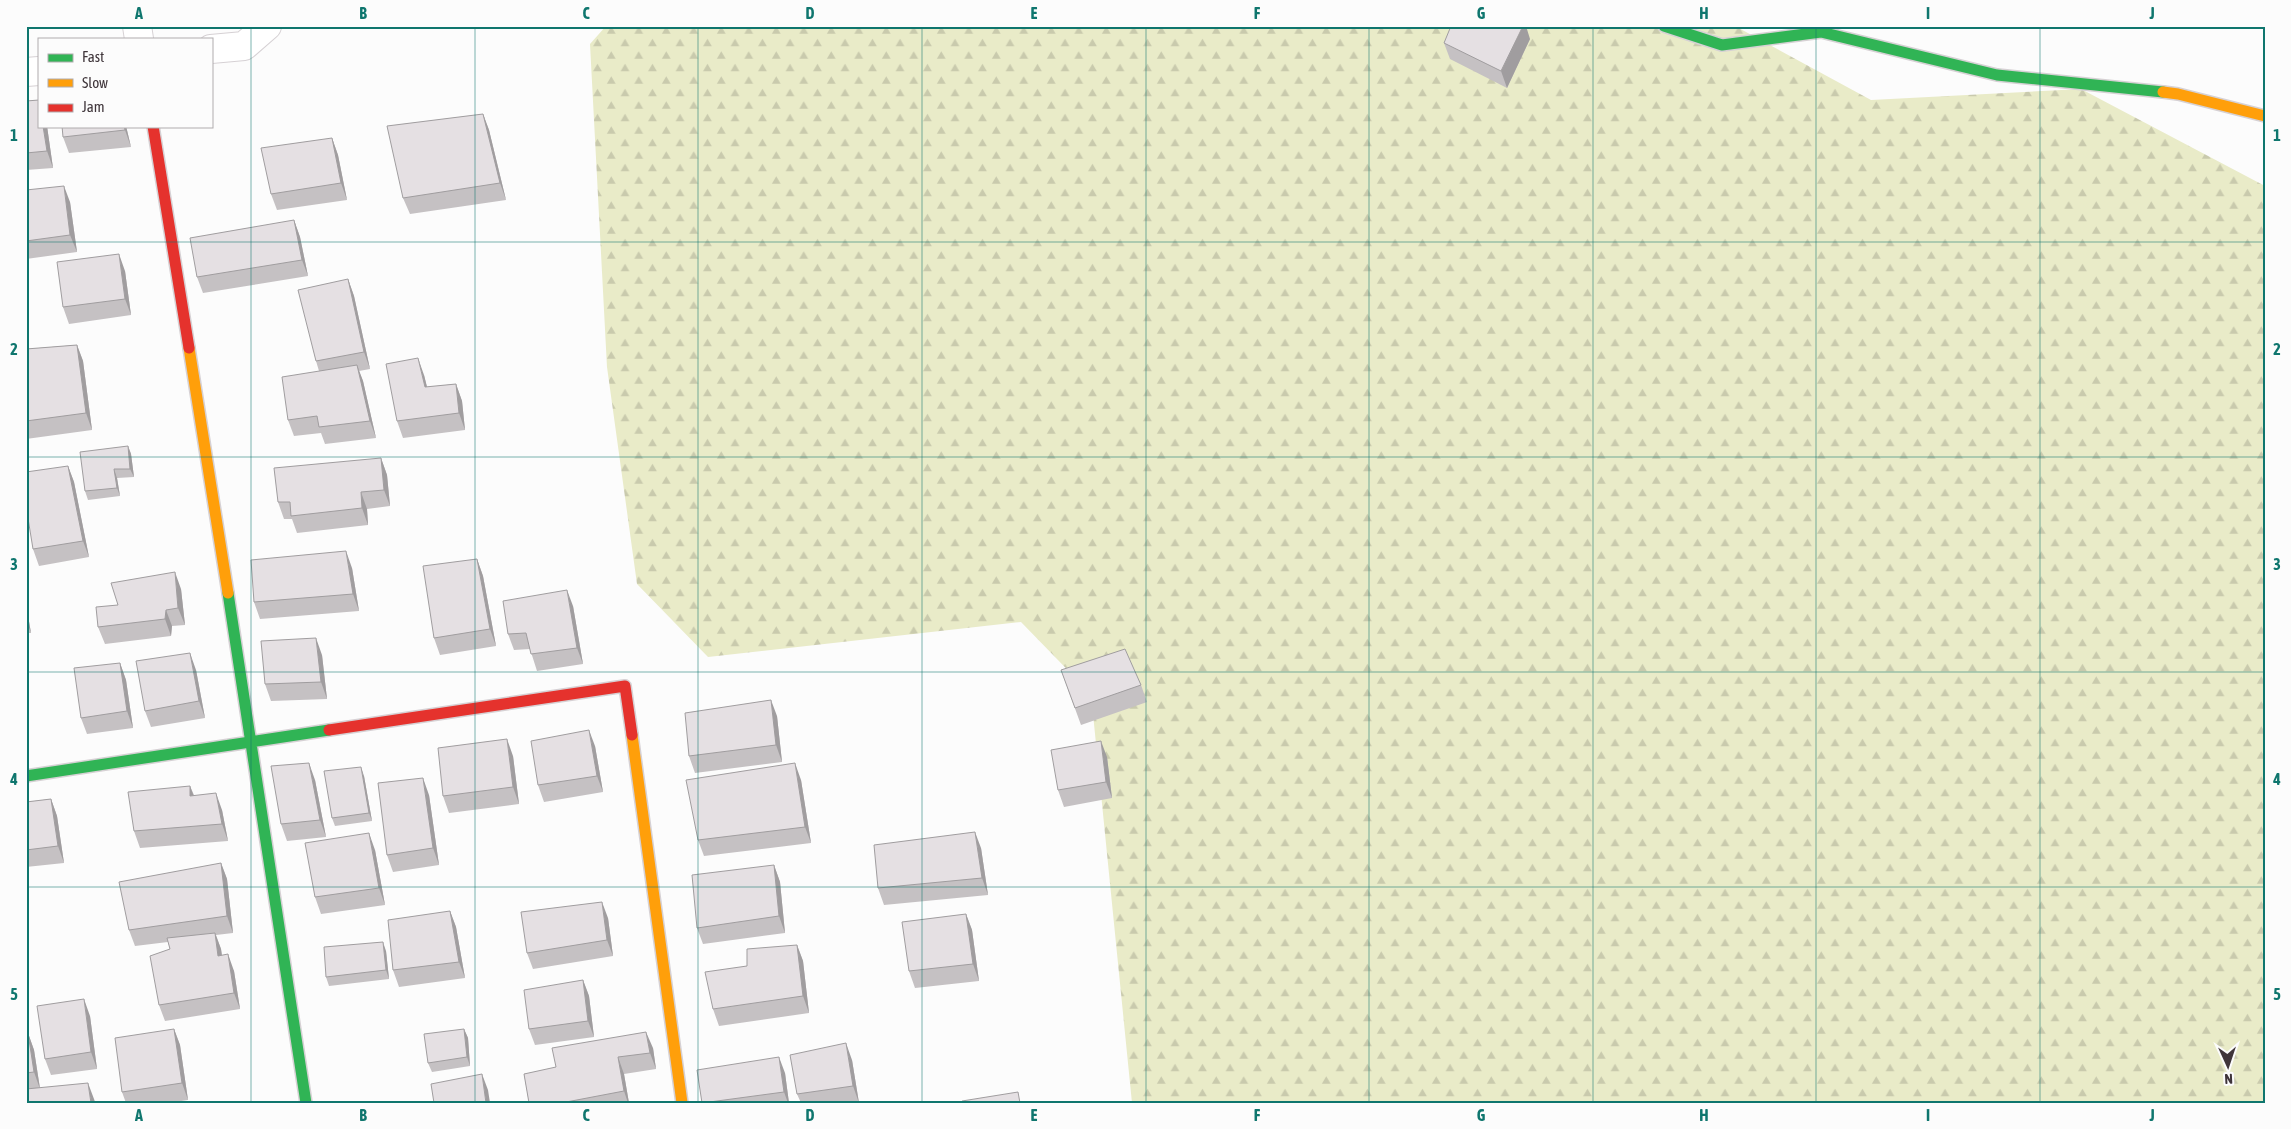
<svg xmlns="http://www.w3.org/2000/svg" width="2291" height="1129" viewBox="0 0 2291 1129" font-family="'Asap Condensed',sans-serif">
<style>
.forest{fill:url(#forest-firs)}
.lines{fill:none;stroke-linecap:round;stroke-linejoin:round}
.street-casing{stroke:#d6d1d4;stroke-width:30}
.fast-casing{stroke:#d6d1d4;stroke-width:14}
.slow-casing{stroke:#d6d1d4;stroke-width:14}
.jam-casing{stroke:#d6d1d4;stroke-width:14}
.street{stroke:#fff;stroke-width:28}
.fast{stroke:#30b455;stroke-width:11}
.slow{stroke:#ff9f0a;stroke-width:11}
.jam{stroke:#e5322d;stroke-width:11}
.wall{fill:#c5c1c3}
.shaded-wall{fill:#a09d9f}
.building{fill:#e5e0e3;stroke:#a09d9f}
.grid{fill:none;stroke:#0f766e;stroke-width:1;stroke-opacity:0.55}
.neatline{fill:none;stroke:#0f766e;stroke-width:2}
.grid-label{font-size:16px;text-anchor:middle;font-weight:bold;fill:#0f766e}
</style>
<defs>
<pattern id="forest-firs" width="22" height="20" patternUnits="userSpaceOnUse" patternTransform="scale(1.25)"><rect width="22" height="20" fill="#e9ebc8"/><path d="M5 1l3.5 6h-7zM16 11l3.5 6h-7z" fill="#c9caad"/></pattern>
</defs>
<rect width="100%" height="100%" fill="#fcfcfc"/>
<path class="forest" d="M606,26h1129l136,74 210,-11 184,97v917h-1133l-41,-409 -70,-72 -313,35 -71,-73 -30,-217 -17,-323z"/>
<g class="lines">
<g class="street-casing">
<path id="street" d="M137,26l2,13
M211,49l33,-3 23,-20
M26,72l13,-1"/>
</g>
<g class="fast-casing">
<path id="fast" d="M1664,26l58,19 99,-13 176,43 166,17
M228,593l78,510
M26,776l303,-46"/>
</g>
<g class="slow-casing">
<path id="slow" d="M2163,92l15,2 87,22
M189,348l39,245
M632,735l50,368"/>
</g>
<g class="jam-casing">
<path id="jam" d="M153,126l36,222
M329,730l296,-44 7,49"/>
</g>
<use href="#street" class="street"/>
<use href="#fast" class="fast"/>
<use href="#slow" class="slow"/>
<use href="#jam" class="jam"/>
</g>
<path class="wall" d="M1530,39l-23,49 -57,-29 -6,-16z
M26,101l13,25h8l6,42 -27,2z
M483,114l6,16 17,70 -96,14 -7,-16z
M126,126l5,21 -62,6 -6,-16z
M332,138l6,17 9,45 -70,10 -6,-16z
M26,190l44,12 7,50 -51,7z
M294,220l6,17 8,39 -105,17 -6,-16z
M125,271l6,44 -62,9 -6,-17z
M348,279l6,17 16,73 -11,2 4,10 13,57 -51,6 -4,-11 -27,3 -6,-16 31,-49 -3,-10z
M77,345l6,16 9,69 -66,9v-90z
M424,375l3,12 29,-3 6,17 3,29 -62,8 -6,-17z
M128,446l3,8 3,23 -17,1 3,18 -32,4 -3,-9z
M381,458l6,17 3,31 -23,3 1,16 -71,8 -5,-14h-8l-6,-17z
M68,466l6,16 15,75 -50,9 -6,-17z
M477,559l6,17 13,70 -56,9 -6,-17z
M352,568l7,43 -99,8 -6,-17z
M181,589l4,36 -13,1 -1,10 -66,8 -7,-17 20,-22z
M26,604l5,29h-5z
M573,606l10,58 -46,7 -7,-22 -16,1 -6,-16z
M322,655l5,44 -56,2 -6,-17z
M120,663l6,17 7,48 -46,6 -6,-16z
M196,670l9,48 -54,9 -6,-16z
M1061,670l80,15 6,17 -66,23z
M777,716l5,46 -87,11 -6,-17z
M595,746l8,46 -59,10 -6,-17z
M513,756l6,48 -70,9 -6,-17z
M1107,757l5,41 -48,9 -6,-17z
M364,776l8,45 -37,5 -3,-8z
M315,780l11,57 -39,4 -6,-17z
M801,780l10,63 -107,13 -6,-16z
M190,786l4,9 28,15 6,31 -88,7 -6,-17z
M429,795l10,70 -46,7 -6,-17z
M51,799l6,17 7,47 -38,4v-65z
M981,848l7,47 -104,10 -6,-17z
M375,850l10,55 -64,9 -6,-17z
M221,863l6,16 6,54 -17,2 5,14 1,6 12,16 6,38 -75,12 -6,-16 11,-56 -2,-7 -33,4 -6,-16z
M774,865l6,17 5,51 -82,11 -6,-16z
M450,911l6,16 9,51 -66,9 -6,-17z
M966,914l6,16 7,51 -64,7 -6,-17z
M608,918l5,38 -80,13 -6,-16z
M797,945l6,16 6,52 -90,13 -6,-17 34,-43z
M386,951l3,28 -60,7 -3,-9z
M583,980l6,16 5,41 -59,8 -6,-16z
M90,1016l7,53 -46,6 -6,-16z
M174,1029l6,16 8,55 -20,3h-42l-4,-11z
M464,1029l4,9 2,28 -38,6 -4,-9z
M26,1033h2l6,17 6,38 54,11 1,4h-69z
M653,1048l3,21 -32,5 5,29h-100l-5,-29z
M852,1060l7,43h-58l-4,-9z
M785,1073l4,30h-87z"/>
<path class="shaded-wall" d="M1523,26h3l4,13 -23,49 -6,-17z
M483,114l6,16 17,70 -6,-17z
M43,126h4l6,42 -6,-17z
M124,126h2l5,21 -6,-17z
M332,138l6,17 9,45 -6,-17z
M64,186l6,16 7,50 -7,-17z
M294,220l6,17 8,39 -6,-16z
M119,254l6,17 6,44 -6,-16z
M348,279l6,17 16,73 -6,-17z
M77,345l6,16 9,69 -6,-17z
M418,358l6,17 7,28 -6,-16z
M357,365l6,16 13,57 -6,-17z
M456,384l6,17 3,29 -6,-17z
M128,446l3,8 3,23 -4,-8z
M381,458l6,17 3,31 -6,-16z
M68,466l6,16 15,75 -6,-16z
M114,469l3,9 3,18 -3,-8z
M361,492l6,17 1,16 -6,-17z
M346,551l6,17 7,43 -6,-17z
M477,559l6,17 13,70 -6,-17z
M175,572l6,17 4,36 -7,-17z
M567,590l6,16 10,58 -6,-16z
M26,604l5,29 -5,-13z
M166,610l6,16 -1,10 -6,-17z
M316,638l6,17 5,44 -6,-17z
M190,653l6,17 9,48 -6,-17z
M120,663l6,17 7,48 -6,-17z
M771,700l6,16 5,46 -6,-17z
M589,730l6,16 8,46 -6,-16z
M507,739l6,17 6,48 -6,-17z
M1101,741l6,16 5,41 -6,-16z
M309,763l6,17 11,57 -6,-17z
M795,763l6,17 10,63 -6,-16z
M361,767l3,9 8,45 -3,-8z
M423,778l6,17 10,70 -6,-17z
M190,786l6,16 -6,-6z
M216,793l6,17 6,31 -6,-17z
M51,799l6,17 7,47 -6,-17z
M975,832l6,16 7,47 -6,-17z
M369,833l6,17 10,55 -6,-17z
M221,863l6,16 6,54 -6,-17z
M774,865l6,17 5,51 -6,-17z
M602,902l6,16 5,38 -6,-16z
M450,911l6,16 9,51 -6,-16z
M966,914l6,16 7,51 -6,-17z
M215,933l6,16 3,24 -6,-17z
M383,942l3,9 3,28 -3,-9z
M797,945l6,16 6,52 -6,-17z
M228,954l6,17 6,38 -6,-16z
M583,980l6,16 5,41 -6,-16z
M84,999l6,17 7,53 -6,-17z
M174,1029l6,16 8,55 -6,-17z
M464,1029l4,9 2,28 -3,-9z
M646,1032l7,16 3,21 -6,-16z
M28,1033l6,17 6,39 -6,-17z
M846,1043l6,17 7,43 -6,-17z
M618,1057l6,17 5,29h-1l-4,-12z
M779,1057l6,16 4,30h-1l-4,-11z
M482,1074l6,16 2,13h-4z
M88,1083l6,16 1,4h-4z"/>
<path class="building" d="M1451,26h72l-22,45 -57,-28z
M39,100v26h4l4,25 -21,2v-52z
M483,114l17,69 -97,15 -16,-72z
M62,126h62l1,4 -62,7z
M332,138l9,45 -70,11 -10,-46z
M64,186l6,49 -44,6v-51z
M294,220l8,40 -105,17 -7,-39z
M119,254l6,45 -62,8 -6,-45z
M348,279l16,73 -48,9 -18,-71z
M77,345l9,68 -60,8v-72z
M418,358l7,29 31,-3 3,29 -62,8 -11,-57z
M357,365l13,56 -51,6 -2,-11 -29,4 -6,-43z
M128,446l2,23h-16l3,19 -32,3 -5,-39z
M381,458l3,32 -23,2 1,16 -71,8 -1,-14h-12l-4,-34z
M68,466l15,75 -50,8 -7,-43v-34z
M346,551l7,43 -99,8 -3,-42z
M477,559l13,70 -56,9 -11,-72z
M175,572l3,36 -12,2 -1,9 -67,8 -2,-20 22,-2 -7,-22z
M567,590l10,58 -46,6 -5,-21 -18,1 -5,-33z
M316,638l5,44 -56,2 -4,-43z
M1125,649l16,36 -66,23 -14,-38z
M190,653l9,48 -54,10 -9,-50z
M120,663l7,48 -46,7 -7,-50z
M771,700l5,45 -87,11 -4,-43z
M589,730l8,46 -59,9 -7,-44z
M507,739l6,48 -70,9 -5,-48z
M1101,741l5,41 -48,8 -7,-40z
M309,763l11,57 -39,4 -10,-58z
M795,763l10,64 -107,13 -12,-60z
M361,767l8,46 -37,5 -8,-47z
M423,778l10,70 -46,7 -9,-72z
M190,786v10l26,-3 6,31 -88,7 -6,-39z
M51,799l7,47 -32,4v-48z
M975,832l7,46 -104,10 -4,-43z
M369,833l10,55 -64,9 -10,-54z
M221,863l6,53 -98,14 -10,-48z
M774,865l5,51 -82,12 -5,-53z
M602,902l5,38 -80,13 -6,-41z
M450,911l9,51 -66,8 -5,-50z
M966,914l7,50 -64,7 -7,-49z
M215,933l3,23 10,-2 6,39 -75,12 -9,-49 20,-7 -3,-11z
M383,942l3,28 -60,7 -2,-30z
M797,945l6,51 -90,13 -8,-37 42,-6v-17z
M583,980l5,41 -59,8 -5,-39z
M84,999l7,53 -46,7 -8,-53z
M174,1029l8,54 -60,9 -7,-54z
M464,1029l3,28 -39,6 -4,-29z
M646,1032l4,21 -32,4 6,34 -63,12h-32l-5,-29 32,-7 -4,-19z
M26,1033h2l6,39 -8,1z
M846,1043l7,43 -56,8 -7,-39z
M779,1057l5,35 -82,11 -5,-33z
M482,1074l4,29h-52l-3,-19z
M88,1083l3,20h-65v-14z
M1018,1092l2,11h-58v-2z"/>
<path class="grid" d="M251,26v1077M475,26v1077M698,26v1077M922,26v1077M1146,26v1077M1369,26v1077M1593,26v1077M1816,26v1077M2040,26v1077M26,242h2239M26,457h2239M26,672h2239M26,887h2239"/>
<rect width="2291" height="1129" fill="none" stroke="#fcfcfc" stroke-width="55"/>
<rect x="38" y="38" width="175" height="90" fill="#fcfcfc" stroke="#b0acae"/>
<rect x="48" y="54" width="25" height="8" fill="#30b455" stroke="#b0acae"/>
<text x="82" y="62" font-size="15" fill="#3f353a">Fast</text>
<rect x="48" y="79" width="25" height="8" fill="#ff9f0a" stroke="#b0acae"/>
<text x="82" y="88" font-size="15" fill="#3f353a">Slow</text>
<rect x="48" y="104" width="25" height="8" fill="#e5322d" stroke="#b0acae"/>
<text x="82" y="112" font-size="15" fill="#3f353a">Jam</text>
<g transform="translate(2228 1066) rotate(177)" stroke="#fcfcfc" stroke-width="4" paint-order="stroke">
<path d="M0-4L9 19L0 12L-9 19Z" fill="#3f353a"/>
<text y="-8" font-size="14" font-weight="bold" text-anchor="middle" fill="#3f353a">N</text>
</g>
<rect x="28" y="28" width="2236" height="1074" class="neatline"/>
<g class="grid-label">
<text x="139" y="19">A</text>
<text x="363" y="19">B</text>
<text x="586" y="19">C</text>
<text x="810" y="19">D</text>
<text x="1034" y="19">E</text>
<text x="1257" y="19">F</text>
<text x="1481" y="19">G</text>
<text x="1704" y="19">H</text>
<text x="1928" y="19">I</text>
<text x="2152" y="19">J</text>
<text x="14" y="141">1</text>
<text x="2277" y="141">1</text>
<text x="14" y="355">2</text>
<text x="2277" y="355">2</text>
<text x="14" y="570">3</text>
<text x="2277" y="570">3</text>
<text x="14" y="785">4</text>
<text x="2277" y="785">4</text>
<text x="14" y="1000">5</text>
<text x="2277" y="1000">5</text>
<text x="139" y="1121">A</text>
<text x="363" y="1121">B</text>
<text x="586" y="1121">C</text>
<text x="810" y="1121">D</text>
<text x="1034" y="1121">E</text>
<text x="1257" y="1121">F</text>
<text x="1481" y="1121">G</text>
<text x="1704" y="1121">H</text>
<text x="1928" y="1121">I</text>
<text x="2152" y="1121">J</text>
</g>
</svg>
